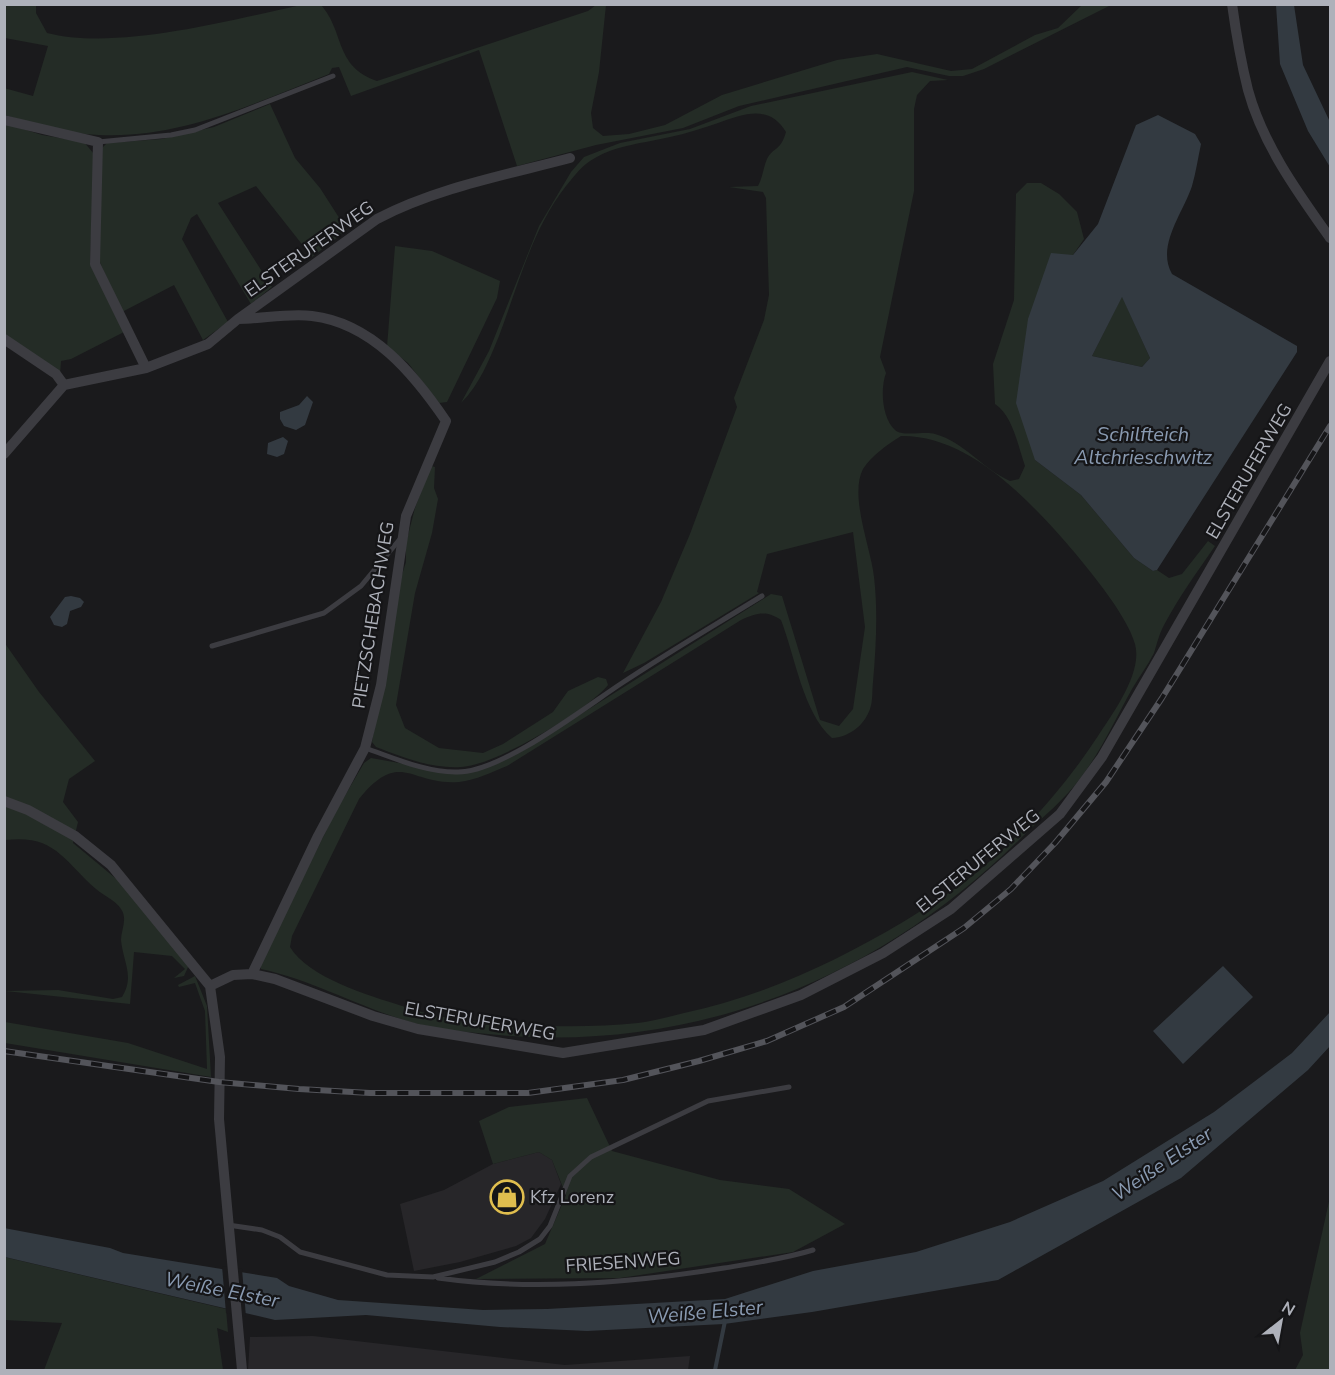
<svg xmlns="http://www.w3.org/2000/svg" width="1335" height="1375" viewBox="0 0 1335 1375" font-family="'Nunito Sans',sans-serif">
<style>
.built{fill:#272629}
.green{fill:#242c26;fill-rule:evenodd}
.water{fill:#333a41;fill-rule:evenodd}
.pier{fill:#1a1a1c}
.lines{fill:none;stroke-linecap:round;stroke-linejoin:round}
.stream{stroke:#333a41;stroke-width:4}
.lane{stroke:#3c3c41;stroke-width:5}
.street{stroke:#3c3c41;stroke-width:10}
.rail-casing{stroke:#53545a;stroke-width:6}
.rail{stroke:#151517;stroke-width:4;stroke-dasharray:11;stroke-linecap:butt}
.labels{text-anchor:middle;dominant-baseline:central;stroke-width:4.5;stroke-linejoin:round;paint-order:stroke}
.street-label{font-size:18px;fill:#aeb1ba;stroke:#151517}
.poi-label{font-size:18px;fill:#aeb1ba;stroke:#151517;text-anchor:start}
.water-label{font-size:20px;font-style:italic;fill:#899ab1;stroke:#151517}
</style>
<rect width="100%" height="100%" fill="#1a1a1c"/>
<path class="built" d="M539,1152l13,8 9,24 -16,35 -14,19 -15,8 -56,16 -46,9 -14,-67 44,-14 49,-26z
M313,1336l252,29 125,-9 -2,14h-440l2,-33z"/>
<path class="green" d="M5,5h31v8l11,20c70,18 184,-13 254,-28h20c24,27 13,61 56,76l211,-70 8,-6h10l-7,67 -8,41 2,15 10,8 26,-2 36,-9 57,-30 115,-35 40,-6 74,17 21,-2 63,-34 23,-7 24,-23h29l-127,64 -21,7h-14l-42,-9 -168,39 -56,22 -87,17 -79,21 -38,-116 -128,46 -12,-29 -7,1 -3,6c-74,29 -148,65 -230,61 -31,-1 -64,-11 -94,-20l-1,-27 29,8 15,-50 -43,-8z
M912,72l36,8 -18,1 -13,14 -3,14v82l-34,166 6,16c-6,16 -4,45 9,57 7,7 30,1 40,4 29,8 48,35 75,47l9,-2 6,-13c-7,-20 -12,-50 -30,-62l-2,-40 21,-64 2,-106 11,-11h14l18,11 18,18 7,27 -11,16 -38,205 46,35 53,63 19,13 4,-1 12,8 13,-4 26,-33 7,5c-18,26 -36,51 -51,79 -5,9 -7,19 -10,28 -6,12 -15,24 -22,36 -16,29 -30,60 -50,87 -18,25 -40,41 -62,63 -143,141 -330,216 -532,195 -18,-2 -36,-3 -53,-6 -61,-12 -114,-46 -174,-59v-7l75,-151 28,-48 7,-5 90,16 71,-29 239,-151 11,2 38,124 19,6 14,-17 12,-82 -12,-95 -86,22 -10,38 2,1 -115,70 -21,10 38,-71 29,-68 47,-127 -3,-9 30,-78 5,-25 -3,-97 -3,-6 -34,-5 29,-1c5,-9 5,-18 9,-27 6,-12 14,-8 19,-27 -17,-28 -42,-18 -68,-9 -16,5 -32,11 -48,14 -25,6 -53,8 -75,21 -13,7 -20,17 -29,28 -34,43 -48,100 -67,150 -10,24 -19,48 -38,67l28,-52 50,-125 32,-54 13,-15 36,-14 70,-14 61,-23zM901,436c64,-1 120,56 161,102 21,24 65,76 73,106 8,29 -22,69 -37,92 -32,49 -72,94 -116,132 -24,21 -52,37 -79,54 -69,41 -140,74 -219,91 -15,4 -31,8 -46,10 -38,4 -78,4 -116,2 -41,-2 -80,-5 -120,-19 -34,-11 -93,-28 -112,-59l2,-11 67,-137c42,-51 51,-13 100,-17 17,-2 33,-10 48,-16l234,-146c16,-7 25,-10 40,0 14,36 22,93 51,118 17,-1 32,-12 38,-29 3,-8 2,-19 3,-27 3,-34 5,-71 1,-105 -3,-29 -25,-81 -11,-108 8,-13 25,-25 38,-33z
M270,104l25,54 25,30 27,42 -35,27 -56,-71 -38,17 54,84 -21,17 -54,-90 -6,4 -9,21 46,83 -25,18 -29,-55 -52,27 -24,-54 4,-110 5,-5 55,-4 52,-12z
M4,123l38,12 42,7 10,12 -4,110 34,68 -53,27 -10,2 -1,13 -55,-37z
M395,246l37,5 68,30 -3,17 -50,104 -8,1 -31,-40 -21,-16z
M1122,296l28,62 -8,9 -50,-11z
M431,466l4,1 -1,21 4,11 -6,34 -17,60 -19,112 9,23 34,20 44,5 20,-9 50,-32 15,-21 30,-14 8,2 2,6c-21,26 -114,81 -147,82 -29,2 -59,-10 -85,-20l-4,-5 28,-161 6,-19v-19l9,-35z
M4,642l35,50 56,69 -26,18 -6,23 15,20 -5,21 47,39 69,83 -5,11 -10,2 11,-9 -13,-13 -38,-4 -4,52 -125,-13 53,-1 55,9 9,-2c13,-21 1,-35 -1,-57 0,-10 7,-21 0,-31 -6,-9 -17,-13 -25,-20 -33,-29 -41,-55 -91,-49z
M195,976l12,30 4,71 -206,-34v-21l123,21 79,26 -2,-58 -10,-28 -16,4 -1,-2z
M587,1098l25,53 108,29 69,9 56,35 -52,28 -173,26 -144,1 69,-35 21,-49 -14,-35 -13,-8 -46,12 -14,-43 30,-14z
M1330,1197v173h-35l8,-15 -3,-22z
M4,1257l222,52 2,23 -11,-4 6,42h-179l18,-47 -57,-3z"/>
<path class="water" d="M1276,5h18l9,60 27,57v45l-22,-36 -28,-67z
M1158,115l37,19 6,10c-3,14 -5,28 -9,42 -9,27 -36,60 -20,88l125,72v6l-140,218 -4,1 -19,-13 -53,-63 -46,-35 -19,-57 12,-84 23,-66 22,2 25,-31 38,-99zM1122,297l28,61 -8,9 -50,-11z
M307,396l6,6 -8,23 -9,5 -12,-4 -4,-7v-7l19,-7z
M283,437l5,4 -4,13 -7,3 -10,-3 1,-11z
M71,596l9,2 4,4 -3,5 -11,4 -3,13 -5,3 -8,-2 -4,-8 15,-20z
M1223,966l30,31 -70,67 -30,-33z
M1330,1012v34l-22,24 -127,108 -183,102 -186,32 -88,12 -137,7 -87,-4 -134,-12 -91,5 -270,-63 -1,-29 106,20 13,5 154,25 12,8 49,14 145,10 64,-1 178,-10 88,-28 103,-19 94,-30 93,-41 111,-69 78,-59z"/>
<path class="pier" d="M222,1266l20,3 4,48 -20,-4z"/>
<g class="lines">
<path class="stream" d="M715,1370l10,-49"/>
<path class="lane" d="M98,142l73,-7 24,-5 138,-54
M212,646l112,-33 37,-27 39,-47
M365,748c29,10 62,25 93,24 44,0 126,-64 164,-89 45,-30 93,-58 140,-87
M228,1225l34,5 18,7 20,15 87,23 46,2 62,-15 24,-10 21,-13 10,-13 20,-50 21,-19 117,-56 81,-14
M438,1278c94,13 193,5 286,-10 30,-5 60,-9 89,-18"/>
<path class="street" d="M1232,4c4,29 9,58 16,86 15,55 50,103 82,148
M4,120l94,22 -3,122 51,104
M238,319c24,0 50,-6 74,-3 60,7 102,58 134,105l-40,95 -25,169 -16,63 -47,88 -66,138
M4,339l52,35 8,11
M4,454l60,-69 82,-17 62,-24 30,-25 139,-100c59,-31 129,-44 193,-61
M4,801l24,9 47,26 36,29 99,121 10,71 -1,62 23,251
M210,986l23,-11 19,-1 23,5 98,37 45,13 145,24 141,-23 97,-35 82,-42 68,-44 109,-95 42,-57 228,-396"/>
<g class="rail-casing">
<path id="rail" d="M4,1051l215,31 80,7 71,4h158l95,-13 76,-19 68,-20 77,-34 120,-79 47,-39 44,-46 51,-61 56,-84 168,-272"/>
</g>
<use href="#rail" class="rail"/>
</g>
<defs>
<g id="shop-ring" transform="scale(1.725)"><circle r="9.5" fill="#151517" stroke="#e0be4e" stroke-width="1.5"/><path d="M-5-2.5h2.3a2.7 3.5 0 0 1 5.4 0H5L5.5 6h-11ZM-1.5-2.5h3a1.5 2.3 0 0 0-3 0Z" fill="#e0be4e"/></g>
</defs>
<g fill-rule="evenodd">
<use href="#shop-ring" x="507" y="1197"/>
</g>
<g class="labels">
<g class="street-label">
<text transform="translate(309 249) rotate(-35)">ELSTERUFERWEG</text>
<text transform="translate(1249 471) rotate(-60)">ELSTERUFERWEG</text>
<text transform="translate(373 615) rotate(-81)">PIETZSCHEBACHWEG</text>
<text transform="translate(978 861) rotate(-39)">ELSTERUFERWEG</text>
<text transform="translate(480 1021) rotate(10)">ELSTERUFERWEG</text>
<text transform="translate(623 1262) rotate(-4)">FRIESENWEG</text>
</g>
<g class="poi-label">
<text x="530" y="1197">Kfz Lorenz</text>
</g>
<g class="water-label">
<text x="1143" y="434">Schilfteich<tspan x="1143" dy="23">Altchrieschwitz</tspan></text>
<text transform="translate(1162 1164) rotate(-34)">Weiße Elster</text>
<text transform="translate(222 1290) rotate(11)">Weiße Elster</text>
<text transform="translate(705 1312) rotate(-5)">Weiße Elster</text>
</g>
</g>
<rect width="1335" height="1375" fill="none" stroke="#aeb1ba" stroke-width="12"/>
<g transform="translate(1281 1321) rotate(31)" stroke="#151517" stroke-width="4.5" paint-order="stroke">
<path d="M0-4.5L10 22L0 15L-10 22Z" fill="#aeb1ba"/>
<text y="-9" font-size="16" font-weight="bold" text-anchor="middle" fill="#aeb1ba">N</text>
</g>
</svg>
